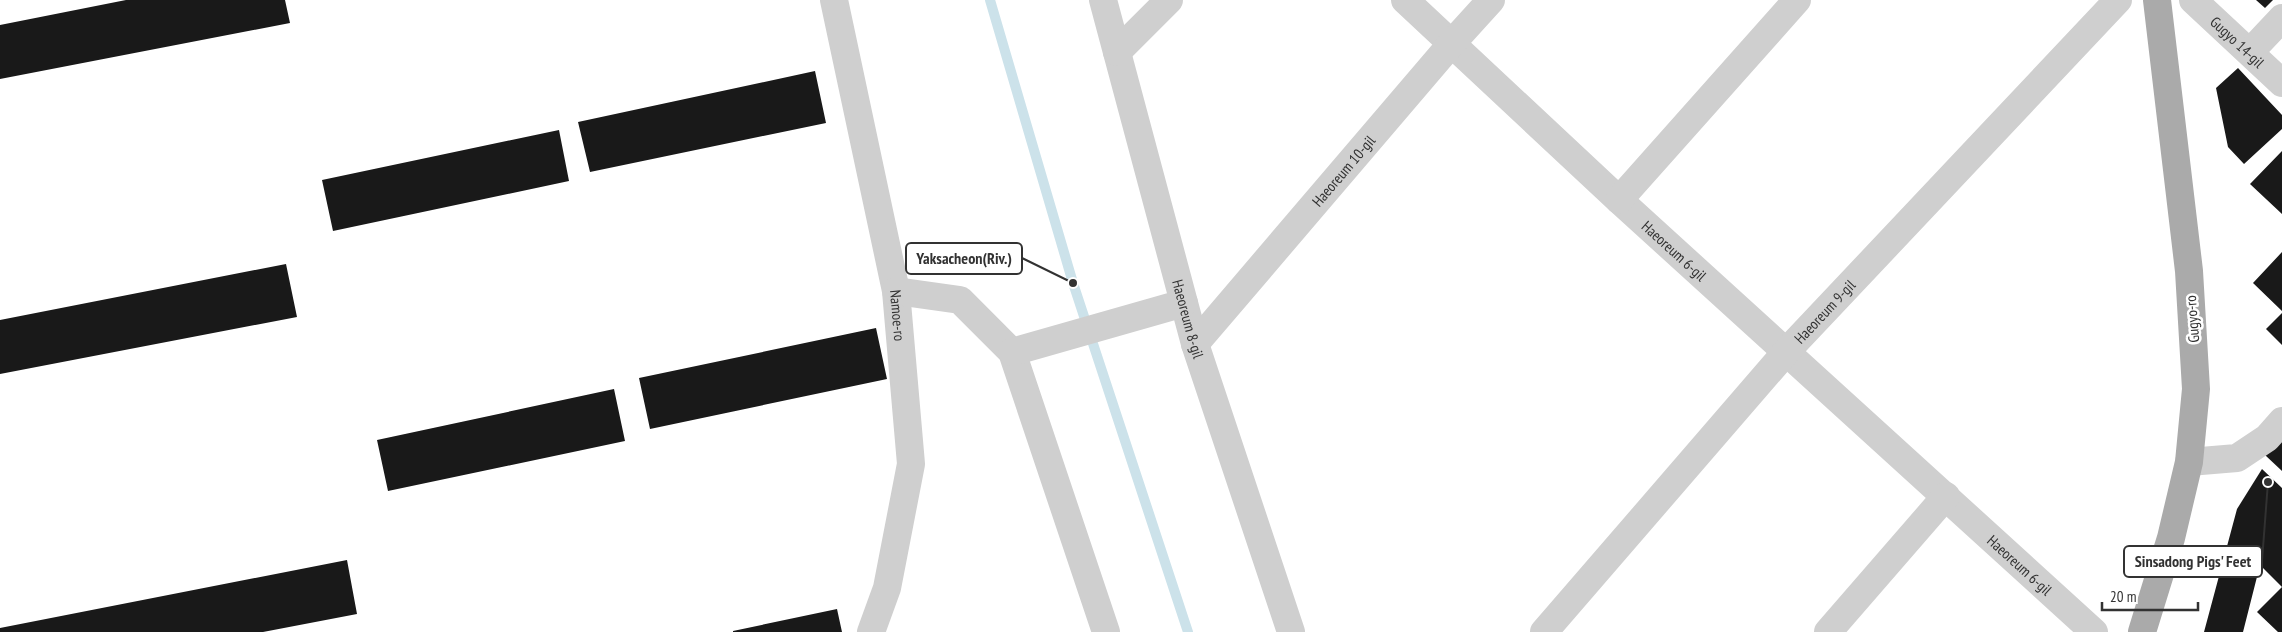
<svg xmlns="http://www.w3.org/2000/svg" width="2282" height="632" viewBox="0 0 2282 632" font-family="'PT Sans Narrow',sans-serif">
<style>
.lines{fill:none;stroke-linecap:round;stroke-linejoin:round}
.stream{stroke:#cce2ea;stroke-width:10}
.building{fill:#191919}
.minor{stroke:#cfcfcf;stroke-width:28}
.major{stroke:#aaa;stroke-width:28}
.labels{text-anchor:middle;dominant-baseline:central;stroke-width:5;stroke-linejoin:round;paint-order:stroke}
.street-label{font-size:15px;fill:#323232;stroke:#fff}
.leader{fill:none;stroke:#323232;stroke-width:2}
.callout-dot{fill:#323232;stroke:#fff;stroke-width:2}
.callout{fill:#fff;stroke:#323232;stroke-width:2}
.callout-label{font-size:16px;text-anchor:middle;font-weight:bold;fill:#323232}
</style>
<rect width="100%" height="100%" fill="#fff"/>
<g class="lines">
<path class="stream" d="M990,0l83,283 115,349"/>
</g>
<path class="building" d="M126,0h159l5,23 -290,56v-54z
M2256,0h17l-8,8z
M2238,68l44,47v14l-38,35 -16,-17 -12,-59z
M815,71l11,52 -236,49 -12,-50z
M559,130l10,51 -236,50 -11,-51z
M2282,151v63l-32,-30z
M2282,252v59l-29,-28z
M286,264l11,53 -297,57v-54z
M2282,313v32l-16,-16z
M876,328l11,51 -237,50 -11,-51z
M614,389l11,52 -237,50 -11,-51z
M2282,438v33l-17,-16z
M2262,469l20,19v144h-4l-21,-20 25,-25 -22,-22 -17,67h-39l33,-123z
M347,560l10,54 -94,18h-263v-4z
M837,609l5,23h-109v-1z"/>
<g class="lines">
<g class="minor">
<path id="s1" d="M834,0l62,291 15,173 -24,124 -16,44"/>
<path id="s2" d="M1103,0l92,344 96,288"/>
<path id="s3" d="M1405,0l214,200 475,432"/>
<path id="s4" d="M2193,0l89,83"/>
<path d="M1117,52l52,-52"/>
<path d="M2250,52l32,-34"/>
<path d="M1619,200l178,-200"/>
<path d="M896,291l64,9 52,52 94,280"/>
<path id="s5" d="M1195,344l257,-301 39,-43"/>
<path d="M1012,352l172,-49"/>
<path d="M2189,462l48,-4 30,-20 15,-17"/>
<path id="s6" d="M1544,632l242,-280 332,-352"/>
<path d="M1828,632l118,-136"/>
</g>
<path class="major" d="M2142,632l29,-94 18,-76 7,-73 -7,-118 -32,-271"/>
</g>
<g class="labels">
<g class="street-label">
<text stroke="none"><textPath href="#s4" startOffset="61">Gugyo 14-gil</textPath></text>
<text stroke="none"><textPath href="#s5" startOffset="228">Haeoreum 10-gil</textPath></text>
<text stroke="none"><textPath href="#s3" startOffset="368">Haeoreum 6-gil</textPath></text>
<text stroke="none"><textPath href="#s6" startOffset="426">Haeoreum 9-gil</textPath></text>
<text stroke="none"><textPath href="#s1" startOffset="322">Namoe-ro</textPath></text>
<text stroke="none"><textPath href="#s2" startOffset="330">Haeoreum 8-gil</textPath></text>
<text transform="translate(2192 319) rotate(-94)">Gugyo-ro</text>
<text stroke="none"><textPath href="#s3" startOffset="835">Haeoreum 6-gil</textPath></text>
</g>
</g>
<path class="leader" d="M1073 283L1022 258M2268 482L2262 561"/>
<g class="callout-dot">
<circle cx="1073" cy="283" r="5"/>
<circle cx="2268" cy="482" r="5"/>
</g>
<g class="callout">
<rect x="906" y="243" width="116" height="31" rx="5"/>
<rect x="2124" y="546" width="138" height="31" rx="5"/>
</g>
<g class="callout-label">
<text x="964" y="264">Yaksacheon(Riv.)</text>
<text x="2193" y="567">Sinsadong Pigs' Feet</text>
</g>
<path d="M2102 602v8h96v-8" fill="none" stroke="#323232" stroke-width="2.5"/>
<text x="2110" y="602" font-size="15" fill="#323232" stroke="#ffffff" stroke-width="4" paint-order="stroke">20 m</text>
</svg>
